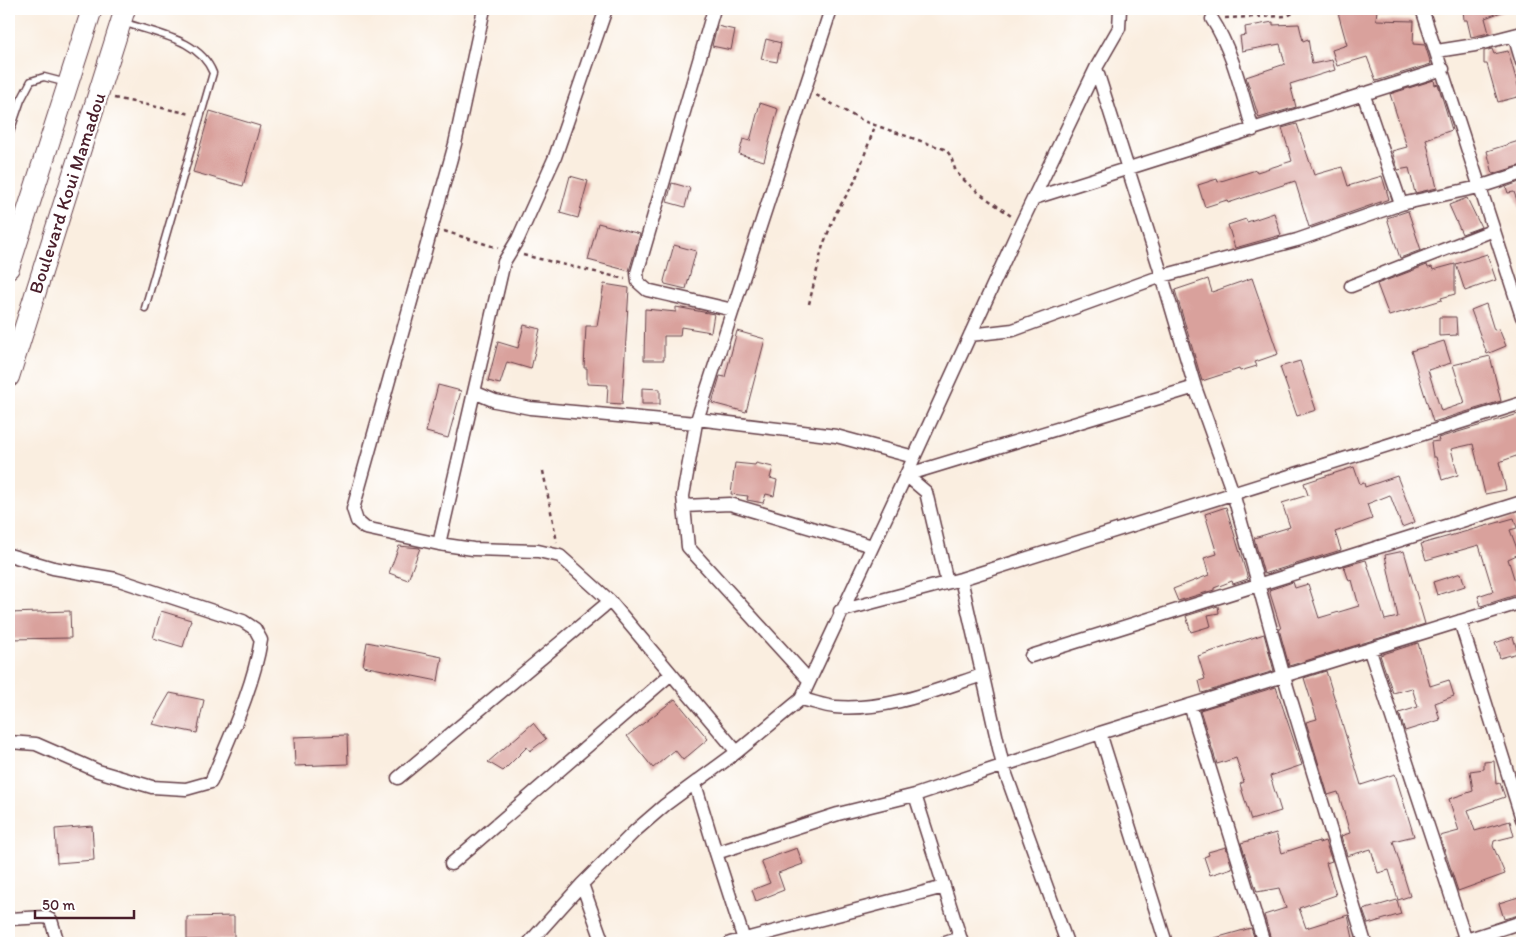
<svg xmlns="http://www.w3.org/2000/svg" width="1531" height="952" viewBox="0 0 1531 952" font-family="Itim,sans-serif">
<style>
.building{fill:#d9a19c}
.lines{fill:none;stroke-linecap:round;stroke-linejoin:round}
.service-casing{stroke:#643e46;stroke-width:9}
.minor-casing{stroke:#643e46;stroke-width:15}
.primary-casing{stroke:#643e46;stroke-width:22}
.path{stroke:#643e46;stroke-width:2.5;stroke-dasharray:4 4;stroke-linecap:butt}
.service{stroke:#fff;stroke-width:6}
.minor{stroke:#fff;stroke-width:12}
.primary{stroke:#fff;stroke-width:20}
.labels{text-anchor:middle;dominant-baseline:central;stroke-width:4.5;stroke-linejoin:round;paint-order:stroke}
.street-label{font-size:19px;fill:#4a1f2b;stroke:#fff}
</style>
<rect width="100%" height="100%" fill="#fff"/>
<filter id="ink" filterUnits="userSpaceOnUse"><feTurbulence type="fractalNoise" baseFrequency=".02" numOctaves="2"/><feDisplacementMap in="SourceGraphic" scale="10" xChannelSelector="R" yChannelSelector="G"/><feConvolveMatrix kernelMatrix="1 2 1 2 8 2 1 2 1" color-interpolation-filters="sRGB"/></filter>
<filter id="wash" filterUnits="userSpaceOnUse"><feTurbulence type="fractalNoise" baseFrequency=".0096" numOctaves="4" result="noise"/><feDisplacementMap in="SourceGraphic" scale="20" xChannelSelector="R" yChannelSelector="G"/><feGaussianBlur stdDeviation="1.12" result="paint"/><feColorMatrix in="noise" values="0 0 0 0 0 0 0 0 0 0 0 0 0 0 0 0 0 1.4 0 .05"/><feComposite in="paint" operator="in"/></filter>
<g filter="url(#wash)">
<rect width="100%" height="100%" fill="#faeee0"/>
<g id="blocks">
<path class="building" d="M1337,9h40l-1,11 38,1 -1,23 12,1 6,19 -55,17 -9,-24 -30,9 -5,-16 15,-5z
M1463,9h44v1l-22,8 4,15 -18,4 -4,-17h-3z
M1273,22v3l26,-1 4,17 5,-2 4,25 20,-4 3,10 -45,14 6,23 -37,11 -13,-41 39,-13 -5,-20 -38,7 -2,-15 6,-1 -1,-8z
M717,26l18,4 -4,20 -19,-4z
M766,39l15,4 -4,19 -16,-3z
M1492,49l2,5 14,-3 13,45 -23,6 -11,-38h-3v-13z
M1434,80l1,5 3,-1 14,46 -26,9 11,49 -22,5 -6,-25 -11,2 -6,-19 15,-4 -17,-53z
M760,103l18,6 -14,52 -25,-7 4,-15 7,2z
M210,111l50,15 -17,60 -50,-14z
M1297,124l17,51 28,-8 6,19 34,-10 7,23 -80,28 -14,-46 -67,22 -1,-3 -22,7 -7,-22 19,-6 1,3 38,-12 1,2 35,-11 -10,-33z
M1522,140v25l-29,9 -6,-23z
M570,176l18,5 -10,37 -18,-5z
M1522,181v30h-1l-7,-19 -6,1 -2,-6z
M672,183l18,5 -5,19 -18,-5z
M1467,198l14,29 -19,7 -13,-29z
M1408,211l13,39 -21,8 -13,-40z
M1274,213l7,22 -46,13 -7,-23 18,-6 1,3z
M598,223l42,11 -11,37 -41,-11z
M674,245l22,6 -10,38 -21,-5 -1,-3z
M1487,254l9,26 -31,11 -9,-27z
M1455,264v30l-14,4 1,2 -53,16 -12,-32 50,-19 1,3 4,-1 1,3z
M1252,278l26,76 -23,8 2,4 -17,5 -1,-2 -37,12 -27,-91 33,-11 4,13z
M604,284l25,4 -7,116 -15,-1 1,-18 -21,-1v-16h-3l2,-42h11z
M1486,304l8,26 5,-1 7,17 -19,8 -16,-44z
M676,307l38,7 -3,18 -30,-5 -1,9h-16v24h-20l1,-51 31,3z
M1439,317h17l1,18 -18,1z
M524,325l16,4 -9,40 -24,-7 -7,22 -12,-3 10,-39 20,6z
M737,331l28,8 -19,73 -34,-9 8,-27 5,1z
M1444,341l7,22 -23,7 13,41 24,-8 -12,-38 37,-9 11,45 -68,21 -22,-71z
M1300,361l16,49 -19,6 -17,-49z
M438,385l23,6 -13,47 -22,-6z
M642,388l18,1v15h-18z
M1522,413v20l-4,1 4,20 -23,8 7,28 -21,4 -12,-50 -22,5 7,26 -16,5 -6,-23h-3l-2,-15 8,-1 -1,-3z
M735,463l20,2 1,-2 17,4 -3,11 7,2 -3,16 -8,-2 -3,9 -16,-3 1,-4 -17,-2z
M1354,467l6,17 4,-1 1,4 32,-11 18,46 -13,5 -12,-32 -23,9 5,15 -37,13 6,18 -77,24 -10,-36 36,-11 -8,-24 26,-8 -4,-12z
M1226,507l22,72 -15,5 -1,-3 -18,7v2l-36,11 -5,-12 36,-14 -5,-17 13,-4 -12,-40z
M1514,518l3,10 -7,2 9,24 -11,5 11,35 -38,12 -3,-10 15,-5 -14,-46 -53,15 -5,-16z
M399,546l21,2 -12,32 -19,-7z
M1404,551l21,73 -136,42 -10,-37h2l-12,-39 24,-8 2,6 13,-4 11,34 40,-12 -7,-26 -3,1 -5,-15 22,-6 19,60 13,-3 -13,-62z
M1461,573l4,13 -28,9 -4,-13z
M1218,606l1,7 -11,2 3,11 -20,6 -5,-16z
M70,611l1,27 -62,1v-26z
M161,611l30,9 -8,27 -30,-9z
M1264,634l10,37 -72,22 -3,-12 6,-2 -7,-23z
M1513,637l5,16 -18,5 -5,-15z
M367,642l75,15 -4,24 -75,-15z
M1418,643l12,43 19,-6 5,16 -19,7 5,17 -35,11 -6,-18 19,-6 -6,-19 -19,5 -13,-38z
M1326,671l35,114 34,-11 19,62 -21,5 17,55 -12,4 -9,-30 -11,3 -7,-24 -24,7 -6,-20 9,-3 -12,-41 -10,3 -22,-73 11,-3 -13,-41z
M1276,687l26,78 -32,11 11,35 -30,9 -11,-36 4,-2 -8,-24 -19,6 -17,-54z
M170,693l34,7 -7,33 -45,-9z
M675,699l33,40 -25,21 -8,-10 -22,18 -26,-32z
M533,723l13,16 -16,12 -3,-4 -24,24 -15,-9z
M347,735l1,29 -53,2 -1,-29z
M1494,761l2,23 4,-1 5,14 -37,13 7,21 35,-10 4,15 -20,5 -1,5 12,28 -47,17 -18,-55 19,-5 -10,-32 24,-8 -3,-20 14,-2v-7z
M92,826l2,34 -37,3 -2,-34z
M1276,833l6,20 37,-12v2l6,-2 7,20 -6,2 10,32 -37,13 7,20 42,-13 6,28h-82l-8,-28 22,-7 -7,-20 -22,4 -16,-49z
M1226,847l6,21 -22,7 -6,-18 5,-2 -1,-3z
M797,848l6,16 -25,9 6,17 -28,11 -4,-11 18,-7 -9,-22z
M1522,896v18l-18,5 -5,-16z
M1397,900l4,14 -33,10 -5,-14z
M234,916v23l-47,1v-23z
M1251,928l5,15h-48v-3z"/>
</g>
</g>
<g filter="url(#ink)">
<use href="#blocks" fill-opacity="0" stroke="#643e46" stroke-width="1"/>
<g class="lines">
<g class="service-casing">
<path id="service" d="M123,22c32,12 76,16 90,51l-68,235
M9,135l12,-35 10,-19 13,-4 23,6"/>
</g>
<g class="minor-casing">
<path id="minor" d="M484,9l-29,135 -102,365 4,12 8,7 74,16 34,5 65,2 22,5 50,45 127,151
M606,9l-51,148 -37,82 -14,23 -30,130 21,9 35,7 166,15 135,-414
M714,9l-77,264 1,9 9,8 86,20
M1422,9l100,308
M1212,19c21,32 30,75 41,111
M1514,35l8,27
M1437,51l38,-6 47,-12
M1096,68l66,208 33,111 38,106 51,184 81,266
M1363,93l38,111
M1034,198l409,-129
M1351,286l143,-56
M970,335l43,-5 149,-54 135,-36 104,-36 78,-17 43,-14
M697,419l139,17 78,21
M696,423l-13,73 5,51 121,133
M906,475l289,-88
M906,475l20,17 21,90
M684,506l46,-2 142,42
M439,544l35,-152
M9,555l44,13 63,11 127,42 12,8 6,11c-8,49 -31,96 -50,142l-25,7 -34,-2 -54,-16 -62,-27 -27,-2
M961,579l42,187 64,177
M840,611l121,-32 561,-176
M1460,621l62,198
M1370,651l96,290
M1031,656l491,-154
M801,699c11,2 23,7 34,8 52,4 99,-16 147,-32
M1190,705l74,238
M1100,733l66,210
M398,778l212,-177
M695,784l21,69 122,-39 77,-19 185,-62 422,-131
M915,795l47,148
M716,853l29,90
M451,864l220,-190
M582,884l21,59
M9,919l36,-2 6,3 7,23
M529,943l53,-59 53,-53 30,-26 72,-53 64,-53 105,-224 115,-251 75,-156 23,-40 1,-19
M730,943l214,-56
M945,943l15,-5
M1457,943l65,-21"/>
</g>
<g class="primary-casing">
<path id="primary" d="M9,268l83,-259
M9,377l116,-368"/>
</g>
<path class="path" d="M1157,9l44,5
M1225,18l62,-2 15,-7
M816,95l47,26 81,28c11,7 7,19 16,27 14,15 34,27 51,40
M114,98l77,16
M444,231l54,17
M523,255l102,24
M809,304l14,-59 14,-34 18,-30 20,-55
M543,471l14,71"/>
<use href="#service" class="service"/>
<use href="#minor" class="minor"/>
<use href="#primary" class="primary"/>
</g>
</g>
<g class="labels">
<g class="street-label">
<text transform="translate(67 193) rotate(-72)">Boulevard Koui Mamadou</text>
</g>
</g>
<rect width="1531" height="952" fill="none" stroke="#fff" stroke-width="30"/>
<path d="M35 910v8h99v-8" fill="none" stroke="#4a1f2b" stroke-width="2.5"/>
<text x="42" y="910" font-size="15" fill="#4a1f2b" stroke="#ffffff" stroke-width="4" paint-order="stroke">50 m</text>
</svg>
